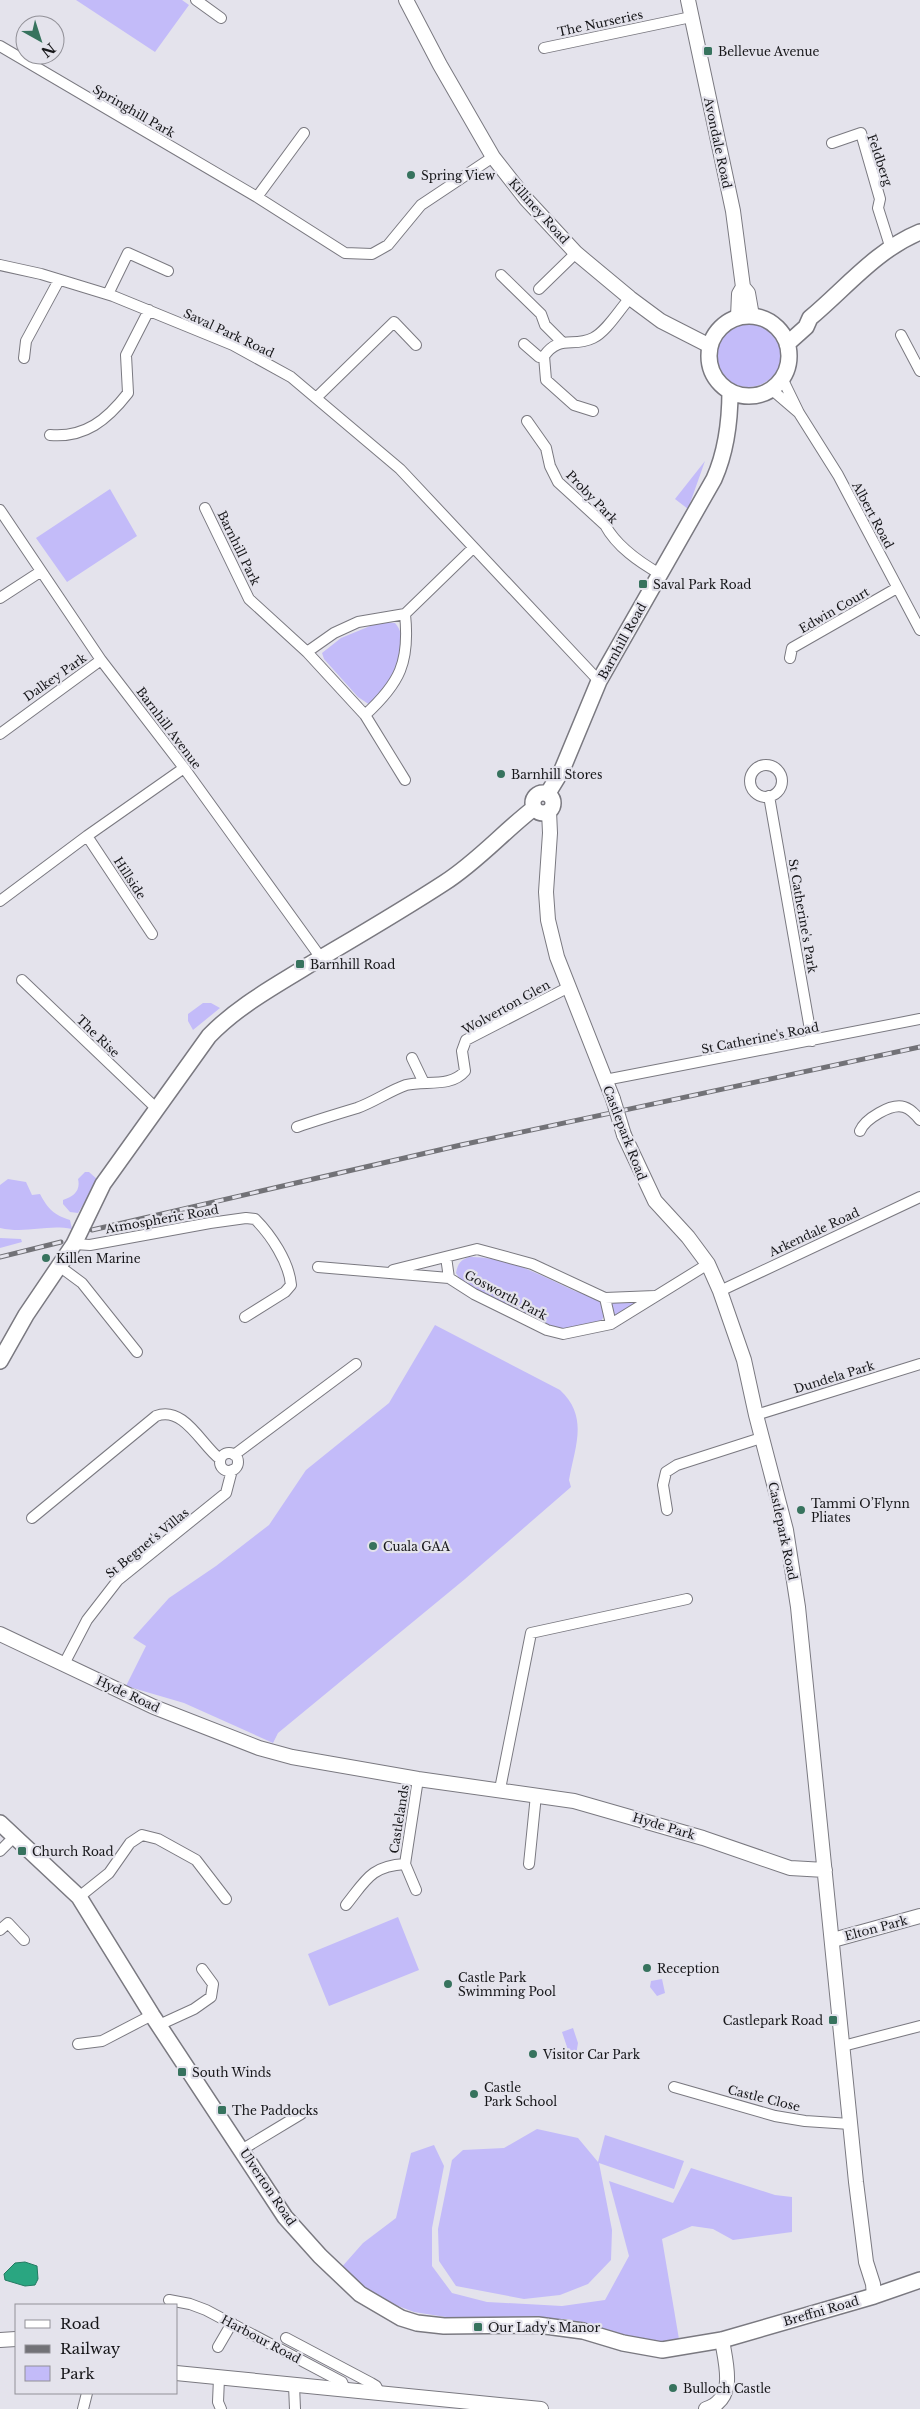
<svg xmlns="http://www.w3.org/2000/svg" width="920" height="2409" viewBox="0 0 920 2409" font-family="'Libre Baskerville',serif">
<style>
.green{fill:#c3bbf9}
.water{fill:#2aa681;stroke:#247b62}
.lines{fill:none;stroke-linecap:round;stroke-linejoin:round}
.minor-casing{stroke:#7a7980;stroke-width:12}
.tertiary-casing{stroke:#7a7980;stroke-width:16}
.secondary-casing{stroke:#7a7980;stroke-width:18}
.minor{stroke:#fff;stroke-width:10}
.tertiary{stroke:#fff;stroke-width:14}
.secondary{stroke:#fff;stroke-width:15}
.rail-casing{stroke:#727277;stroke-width:5}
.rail{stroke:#e4e3ec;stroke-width:3;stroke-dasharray:9;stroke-linecap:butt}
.tertiary-bridge-casing{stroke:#7a7980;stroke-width:16;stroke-linecap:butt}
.tertiary-bridge{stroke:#fff;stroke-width:14}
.poi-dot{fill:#37735e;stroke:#e4e3ec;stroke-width:2}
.labels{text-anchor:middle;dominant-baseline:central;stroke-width:4.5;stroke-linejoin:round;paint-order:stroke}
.street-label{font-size:12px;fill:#17171a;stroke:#e4e3ec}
.poi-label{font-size:12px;fill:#17171a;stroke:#e4e3ec;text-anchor:start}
</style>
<rect width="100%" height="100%" fill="#e4e3ec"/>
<path class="green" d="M76,0h106l7,5 -34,47z
M714 353a34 34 0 1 1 68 0a34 34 0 1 1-68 0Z
M705,461l-17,48 -13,-10z
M110,489l27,47 -70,46 -31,-44z
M380,622l15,1c14,15 6,47 -6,63 -5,7 -13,13 -19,19l-12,-8 -34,-38 -2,-6 19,-15z
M203,1003h8l9,5 -27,22 -5,-9v-7z
M85,1172h4l9,8 -20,33 -8,-1 -7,-8v-4c10,-3 18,-9 15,-21z
M8,1179l18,3 6,13 8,-1c8,15 14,21 30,26l2,9c-26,-5 -45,5 -72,-1v-43z
M0,1238l21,1 1,3 -22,6z
M469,1257c39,-1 72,19 106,34 7,3 16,3 22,7 5,4 6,11 8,17l-4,6 -43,9 -95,-46 -7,-11c2,-9 4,-13 13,-16z
M648,1299l-32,16 -4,-3v-11z
M435,1325l125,65c29,27 15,56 9,90l2,7 -106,92 -187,154 -5,10 -89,-40 -58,-17 20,-40 -13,-8 36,-40 47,-32 53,-41 37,-55 83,-67z
M398,1917l21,53 -90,36 -21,-52z
M662,1979l3,14 -8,3 -7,-9 1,-6z
M573,2028l5,15 -2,12 -6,1 -8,-24z
M537,2129l41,9 20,24 7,-27 79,26 -10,28 -75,-26 13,67 -1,30 -23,24 -28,11 -36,4 -68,-13 -17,-25 -1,-32 14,-69 11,-10 41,-2z
M434,2145l10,21 -12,62v38l20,27 35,9 75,4 43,-6 24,-44 -20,-75 64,22 18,-35 84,27 17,2v35l-59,8 -20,-11 -21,-3 -30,13 18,106 -29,-2 -84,-24 -115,-1 -38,-6 -37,-14 -37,-29 23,-26 33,-25 15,-65z"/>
<path class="water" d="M25,2262l12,4 1,13 -3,6 -10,1 -20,-6 -1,-6 11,-11z"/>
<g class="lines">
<g class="minor-casing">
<path id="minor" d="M196,0l25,18
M0,46l257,151 88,56 27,1 16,-9 33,-40 72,-48
M544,48l147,-31
M832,143l29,-10 19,66 -2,9 13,41
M257,197l47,-64
M0,265l41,9 72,22 120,49 58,32 109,92 199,212
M501,275l40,39 4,11 17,17
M539,289l37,-36
M108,294l20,-41 40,18
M901,335l19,36
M524,344l15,13 5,-1
M24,358l2,-17 33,-61
M782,378l17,35 39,62 82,155
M771,389l28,24
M317,397l77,-75 22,23
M593,411l-19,-6 -28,-25 -2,-24c16,-22 29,-8 49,-18 14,-7 26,-28 37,-40
M527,421l19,27 4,18 8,16 47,43c12,22 34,37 55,49
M50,435c35,3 57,-15 78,-42l-2,-38 23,-45
M205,508l44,91 58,53 58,63 40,65
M0,510l101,150 83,108 137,190
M0,598l40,-26
M307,652l27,-19 24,-11 47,-8
M790,658l2,-10 105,-60
M365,715c35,-32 45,-53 40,-101l68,-66
M0,734l101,-74
M750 781a16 16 0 1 1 32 0a16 16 0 1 1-32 0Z
M769,796l43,245
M87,836l65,98
M0,901l87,-65 97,-68
M22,980l135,129
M412,1058l12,25
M605,1080l315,-61
M297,1127c20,-7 40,-13 60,-19 17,-6 32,-17 49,-23 18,-5 45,3 59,-14l-3,-20 4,-11 103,-53
M860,1131c5,-12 31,-28 44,-24 7,2 12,8 16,13
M74,1244l16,1 120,-22 36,-5 9,1c16,16 34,43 36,66l-6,7 -40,25
M446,1257l3,21
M59,1266l23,17 55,69
M318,1267l131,11 25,16 73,36 16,4 48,-10 97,-60
M393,1270l84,-21 55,15 73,34 50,-2
M720,1291l200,-94
M605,1298l6,26
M756,1415l164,-51
M220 1462a9 9 0 1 1 18 0a9 9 0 1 1-18 0Z
M234,1455l122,-91
M667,1510l-4,-25 3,-13 11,-7 84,-27
M32,1518l124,-102c28,-11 46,30 64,43
M64,1664l23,-44 31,-40 108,-87 6,-23
M500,1789l31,-156 156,-34
M0,1851l15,-15
M405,1864l11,26
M529,1864l7,-69
M79,1897l30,-24 21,-30 12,-8 16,4 38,21 30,39
M346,1905c20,-25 25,-39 59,-41l13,-85
M0,1930l8,-7 16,17
M159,2025l35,-16 17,-12 2,-13 -11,-15
M78,2044l24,-3 50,-26
M843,2046l77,-20
M674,2087l101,29 30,5 45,3
M243,2149l58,-35
M169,2300l21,4 16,6 136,72 3,7
M286,2338l85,45 5,3 4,8
M218,2347l14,-24
M219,2378l-1,24 3,7
M294,2385l1,24
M83,2409l4,-16"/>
</g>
<g class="tertiary-casing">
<path id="tertiary" d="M406,0l34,65 53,92 33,42 50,54 54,45 31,23 49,25
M688,0l45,211 10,76 5,6 4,23
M738,317l1,-23 4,-7
M549,811l1,22 -4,59 2,28 9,37 56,142
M624,1135l31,66 33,36 20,27 12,27 24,69 12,55 30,115 12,77 58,575 10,80 7,22 1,12
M0,1634l154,73 105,41 33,9 126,22 156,22 129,37 87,30 35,2
M833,1940l87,-24
M0,2340l16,-1
M176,2373l365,36
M706,2409c31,-10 20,-44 16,-69"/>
</g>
<g class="secondary-casing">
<path id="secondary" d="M709 356a40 40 0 1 1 80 0a40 40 0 1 1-80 0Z
M787,344l19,-17 4,-9c35,-29 66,-68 110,-86
M533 803a10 10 0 1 1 20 0a10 10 0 1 1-20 0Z
M548,793l14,-23 37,-89 115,-202c12,-27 16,-57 16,-88
M0,1361l26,-46 48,-71 29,-60 106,-148c28,-29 61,-47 95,-68 47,-28 94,-55 140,-85 33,-21 59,-51 90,-75
M0,1823l79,74 73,118 133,202 35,39 40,38 41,24 16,5 27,3 94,-1 45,6 40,12 39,7 60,-10 152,-44 46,-16"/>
</g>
<use href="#minor" class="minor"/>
<use href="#tertiary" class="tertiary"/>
<use href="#secondary" class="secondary"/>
<g class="rail-casing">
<path id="rail" d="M92,1230l369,-85 459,-98
M0,1257l61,-15"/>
</g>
<use href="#rail" class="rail"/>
<g class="tertiary-bridge-casing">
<path id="tertiary-bridge" d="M613,1099l11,36"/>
</g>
<use href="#tertiary-bridge" class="tertiary-bridge"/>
</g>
<g class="poi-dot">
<rect x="703" y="46" width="10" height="10" rx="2.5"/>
<circle cx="411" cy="175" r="5"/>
<rect x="638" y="579" width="10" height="10" rx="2.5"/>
<circle cx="501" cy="774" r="5"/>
<rect x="295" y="959" width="10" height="10" rx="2.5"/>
<circle cx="46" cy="1258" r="5"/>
<circle cx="801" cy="1510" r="5"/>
<circle cx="373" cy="1546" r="5"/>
<rect x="17" y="1846" width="10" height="10" rx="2.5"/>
<circle cx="647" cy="1968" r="5"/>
<circle cx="448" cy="1984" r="5"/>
<rect x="828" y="2015" width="10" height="10" rx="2.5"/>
<circle cx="533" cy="2054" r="5"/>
<rect x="177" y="2067" width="10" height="10" rx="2.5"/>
<circle cx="474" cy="2094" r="5"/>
<rect x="217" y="2105" width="10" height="10" rx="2.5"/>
<rect x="473" y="2322" width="10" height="10" rx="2.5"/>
<circle cx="673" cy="2388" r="5"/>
</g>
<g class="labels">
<g class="street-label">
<text transform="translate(600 23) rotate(-12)">The Nurseries</text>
<text transform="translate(134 111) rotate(30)">Springhill Park</text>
<text transform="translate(718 143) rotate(78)">Avondale Road</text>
<text transform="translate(880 160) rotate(71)">Feldberg</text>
<text transform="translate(539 211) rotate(48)">Killiney Road</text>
<text transform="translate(229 333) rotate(25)">Saval Park Road</text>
<text transform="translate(592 497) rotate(46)">Proby Park</text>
<text transform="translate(873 515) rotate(62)">Albert Road</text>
<text transform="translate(239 548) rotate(64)">Barnhill Park</text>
<text transform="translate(834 610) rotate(-30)">Edwin Court</text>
<text transform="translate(622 641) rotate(-61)">Barnhill Road</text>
<text transform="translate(55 677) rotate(-35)">Dalkey Park</text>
<text transform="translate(169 728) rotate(53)">Barnhill Avenue</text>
<text transform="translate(130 878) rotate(57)">Hillside</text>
<text transform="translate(803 916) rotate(80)">St Catherine's Park</text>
<text transform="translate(506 1007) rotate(-29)">Wolverton Glen</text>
<text transform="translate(98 1036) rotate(44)">The Rise</text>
<text transform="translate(760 1038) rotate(-11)">St Catherine's Road</text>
<text transform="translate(625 1133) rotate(69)">Castlepark Road</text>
<text transform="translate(162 1219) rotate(-10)">Atmospheric Road</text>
<text transform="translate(814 1232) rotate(-25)">Arkendale Road</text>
<text transform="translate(506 1295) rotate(28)">Gosworth Park</text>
<text transform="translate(834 1377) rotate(-17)">Dundela Park</text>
<text transform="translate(783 1531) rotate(78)">Castlepark Road</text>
<text transform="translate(147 1543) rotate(-39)">St Begnet's Villas</text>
<text transform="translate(128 1694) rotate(25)">Hyde Road</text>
<text transform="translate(399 1819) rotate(-81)">Castlelands</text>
<text transform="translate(664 1826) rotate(17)">Hyde Park</text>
<text transform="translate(876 1928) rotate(-15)">Elton Park</text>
<text transform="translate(764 2098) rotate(14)">Castle Close</text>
<text transform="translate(268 2187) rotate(56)">Ulverton Road</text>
<text transform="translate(821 2311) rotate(-16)">Breffni Road</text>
<text transform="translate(261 2339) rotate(28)">Harbour Road</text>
</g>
<g class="poi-label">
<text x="718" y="51">Bellevue Avenue</text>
<text x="421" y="175">Spring View</text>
<text x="653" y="584">Saval Park Road</text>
<text x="511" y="774">Barnhill Stores</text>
<text x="310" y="964">Barnhill Road</text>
<text x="56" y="1258">Killen Marine</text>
<text x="811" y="1503">Tammi O’Flynn<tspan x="811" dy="14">Pliates</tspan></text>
<text x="383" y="1546">Cuala GAA</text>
<text x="32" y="1851">Church Road</text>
<text x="657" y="1968">Reception</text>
<text x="458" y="1977">Castle Park<tspan x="458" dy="14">Swimming Pool</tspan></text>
<text x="823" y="2020" text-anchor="end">Castlepark Road</text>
<text x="543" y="2054">Visitor Car Park</text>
<text x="192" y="2072">South Winds</text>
<text x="484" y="2087">Castle<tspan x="484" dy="14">Park School</tspan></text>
<text x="232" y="2110">The Paddocks</text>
<text x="488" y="2327">Our Lady's Manor</text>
<text x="683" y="2388">Bulloch Castle</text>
</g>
</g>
<rect x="15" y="2304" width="162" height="90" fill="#e4e3ec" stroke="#929198"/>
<rect x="25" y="2320" width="25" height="8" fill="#ffffff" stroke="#929198"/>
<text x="60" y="2329" font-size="15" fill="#17171a">Road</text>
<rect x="25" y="2345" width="25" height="8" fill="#727277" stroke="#929198"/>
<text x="60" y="2354" font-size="15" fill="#17171a">Railway</text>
<rect x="25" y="2366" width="25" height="15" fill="#c3bbf9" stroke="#929198"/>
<text x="60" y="2379" font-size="15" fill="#17171a">Park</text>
<g transform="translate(40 40) rotate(141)"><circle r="24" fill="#e4e3ec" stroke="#929198"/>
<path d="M0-4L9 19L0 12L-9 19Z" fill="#37735e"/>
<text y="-8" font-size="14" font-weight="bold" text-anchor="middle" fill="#17171a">N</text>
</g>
</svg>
